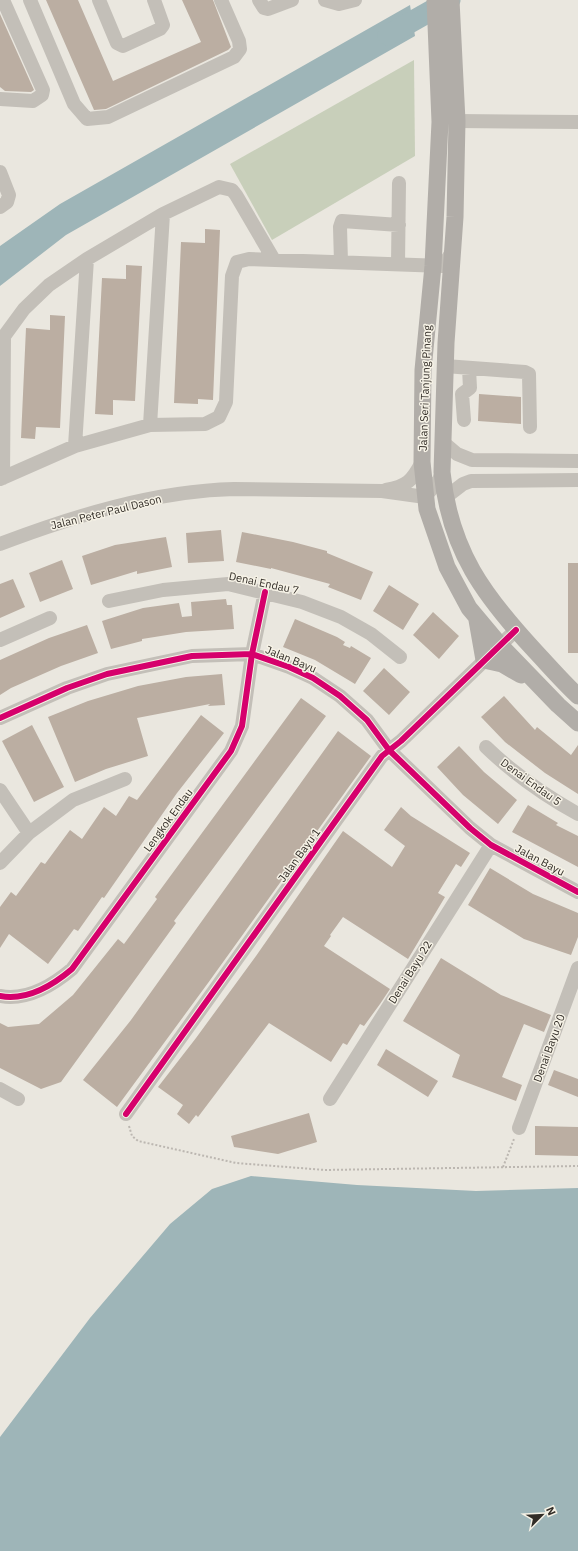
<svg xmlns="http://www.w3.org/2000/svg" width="578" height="1551" viewBox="0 0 578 1551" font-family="'IBM Plex Sans',sans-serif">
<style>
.green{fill:#c8cfba}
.water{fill:#9eb5b8}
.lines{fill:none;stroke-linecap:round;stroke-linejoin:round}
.river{stroke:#9eb5b8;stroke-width:21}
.building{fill:#bbaea2}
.path{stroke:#bcb7b1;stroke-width:2;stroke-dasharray:2 2;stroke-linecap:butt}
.minor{stroke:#c3bfb8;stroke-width:14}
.major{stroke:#b1ada8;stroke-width:17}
.cycleway-casing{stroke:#f6f2e6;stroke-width:8}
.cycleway{stroke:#d6006c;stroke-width:6}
.labels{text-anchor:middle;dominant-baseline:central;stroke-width:3;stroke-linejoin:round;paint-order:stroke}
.street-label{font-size:11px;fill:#322d27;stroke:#f6f2e6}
</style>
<rect width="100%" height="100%" fill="#eae7df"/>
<path class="green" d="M414,60l1,96 -143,84 -42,-76z"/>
<path class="water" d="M410,5l5,31 -349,199 -66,51v-40l60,-42z
M251,1176l106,9 119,6 102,-3v363h-578v-114l90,-119 80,-94 42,-35z"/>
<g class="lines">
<path class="river" d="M388,35l62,-35"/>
</g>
<path class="building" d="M46,0h32l35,81 88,-39 -19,-42h31l18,47 -3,3 -122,59 -12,1z
M0,14l34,76 -3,2 -26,-1 -5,-4z
M205,229l15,1 -7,170 -15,-1v5l-24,-1 7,-161 24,1z
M126,265l16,1 -7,135 -22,-1v15l-18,-1 7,-136 24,1z
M50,315l15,1 -5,112 -24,-1 -1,12 -14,-1 5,-110 24,2z
M479,394l42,3v27l-43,-3z
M221,530l3,31 -36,2 -2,-30z
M242,532l51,10 34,9v2l46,19 -12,28 -33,-13 2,-3 -59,-16v1l-35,-7z
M166,537l6,30 -35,7v-3l-46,14 -9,-29 33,-11z
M62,560l11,29 -33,13 -11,-29z
M568,563h10v90h-10z
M13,579l12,28 -25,11v-34z
M389,585l30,19 -16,26 -30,-19z
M226,599l1,6h5l2,24 -48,3 -44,7v2l-31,8 -9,-28 41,-13 36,-5 3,14 10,-1 -1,-14z
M433,612l26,24 -20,23 -26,-24z
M295,619l42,18 8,5 -2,3 7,3 1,-2 20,12 -16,26 -40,-24 -32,-13z
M87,625l11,28 -37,13 -50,22 -11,7v-35l49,-22z
M384,668l26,24 -21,23 -26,-24z
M222,674l3,31 -17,1 2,-2 -73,14 11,38 -42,13 -31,13 -27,-65 40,-16 50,-15 48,-9z
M504,696l31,34 2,-3 34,28 7,-10v49l-33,-21 -40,-31 -24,-25z
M301,698l25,18 -152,205 2,2 -115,159 -20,7 -41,-21v-45l8,4 31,-3 34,-29 45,-56 6,5 33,-45 -2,-2z
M201,715l23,18 -47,60 -73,105 -2,-1 -24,34 -4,-2 -26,35 -39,-30 -9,14v-41l11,-15 5,4 25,-34 4,2 25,-34 12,9 22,-32 12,9 13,-20 8,4z
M32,725l32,62 -30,15 -32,-61z
M338,731l33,25 -163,227 -91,124 -34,-27 48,-60z
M459,746l25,26 33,28 -19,24 -35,-29 -26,-28z
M528,805l30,18 -2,2 22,11v31l-66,-35z
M401,807l10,9 59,37 -9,14 -5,-3 -18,29 7,4 -37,62 -65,-42 -13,18 1,1 -7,10 66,43 -10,15 -16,22 -4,-2 -13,21 -4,-2 -12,19 -62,-39 -71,94 -2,-2 -7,9 -12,-10 6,-9 -25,-18 38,-49 60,-82 87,-125 49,36 13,-21 -21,-16z
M490,868l43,26 45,19v24l-7,18 -47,-16 -56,-34z
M441,958l60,37 50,20 -7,17 -20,-8 -22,53 20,8 -6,16 -64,-24 8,-22 -57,-34z
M386,1049l52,32 -10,16 -51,-32z
M554,1070l24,9v18l-30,-12z
M309,1113l8,29 -39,12 -44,-7 -3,-11z
M535,1126l43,1v29l-43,-1z"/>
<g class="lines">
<path class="path" d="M129,1126l3,10 6,5 98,22 89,7 253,-4
M503,1167l11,-28"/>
<path class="minor" d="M30,0l44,104 13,15 21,-2 126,-60 6,-8 -1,-8 -18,-41
M99,0l18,43 6,3 37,-17 3,-4 -9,-25
M259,0l5,8 4,1 24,-9
M325,0l14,4 16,-4
M0,99l33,2 9,-6 1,-5 -40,-90
M457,121l121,1
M0,172l9,23 -2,7 -7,5
M341,262l-1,-35 2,-6 57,4
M398,264l1,-81
M0,342l24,-33 25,-24 38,-26 76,-45 56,-27 13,3 4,5 38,65
M445,366l80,6 4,2 1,53
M464,420l-2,-26 8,-6 -1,-19
M150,425l13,-211
M444,443l13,11 15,6 106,1
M75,446l12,-187
M3,478l1,-141
M0,479l75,-33 75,-21 55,-1 14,-7 7,-15 6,-126 5,-14 12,-3 194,7 9,-14
M386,490c21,-4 26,-9 36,-28
M446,497l17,-13 8,-3 107,-1
M0,544c74,-28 154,-53 234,-55l148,2 36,5 11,-4 10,-12 3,-8
M109,601l54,-11 65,-6 74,18 39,15 30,17 29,23
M0,640l50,-22
M0,718l67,-30 40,-14 85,-18 60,-2 37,13 24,11 27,18 27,24 22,30 81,78 21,17 87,47
M486,747c28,27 58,48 92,67
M0,790l29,43
M0,863l29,-30 44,-33 52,-21
M0,996c27,5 52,-10 72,-27l159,-218 11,-25 10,-72 13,-62
M0,1089l18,10
M330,1099l161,-254
M126,1114l256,-358 19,-15 115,-111
M519,1128l59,-160"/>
<path class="major" d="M435,0l5,122 -7,144 -10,104 -1,92 5,47 20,58 22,41 31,37 58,60 20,18
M451,0l6,121 -2,96 -9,126 -4,129c8,79 42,124 94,180 14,15 27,30 42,44
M477,620l7,40 18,4 19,11"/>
<g class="cycleway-casing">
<path id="cycleway" d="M0,718l67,-30 40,-14 85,-18 60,-2 37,13 24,11 27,18 27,24 22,30 81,78 21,17 87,47
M0,996c27,5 52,-10 72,-27l159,-218 11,-25 10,-72 13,-62
M126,1114l256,-358 19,-15 115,-111"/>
</g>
<use href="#cycleway" class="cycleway"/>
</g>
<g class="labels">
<g class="street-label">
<text transform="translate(425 388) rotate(-88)">Jalan Seri Tanjung Pinang</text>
<text transform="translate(106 512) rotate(-14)">Jalan Peter Paul Dason</text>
<text transform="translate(264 583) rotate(12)">Denai Endau 7</text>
<text transform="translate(291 659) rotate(22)">Jalan Bayu</text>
<text transform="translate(531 782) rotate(36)">Denai Endau 5</text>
<text transform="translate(168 820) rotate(-54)">Lengkok Endau</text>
<text transform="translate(299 855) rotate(-54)">Jalan Bayu 1</text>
<text transform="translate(540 860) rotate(28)">Jalan Bayu</text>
<text transform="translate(410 972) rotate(-58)">Denai Bayu 22</text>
<text transform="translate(549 1048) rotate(-70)">Denai Bayu 20</text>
</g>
</g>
<g transform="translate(542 1515) rotate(66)" stroke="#f6f2e6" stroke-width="3" paint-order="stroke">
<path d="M0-3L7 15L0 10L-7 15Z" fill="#322d27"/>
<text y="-6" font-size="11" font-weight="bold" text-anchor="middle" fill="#322d27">N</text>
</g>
</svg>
